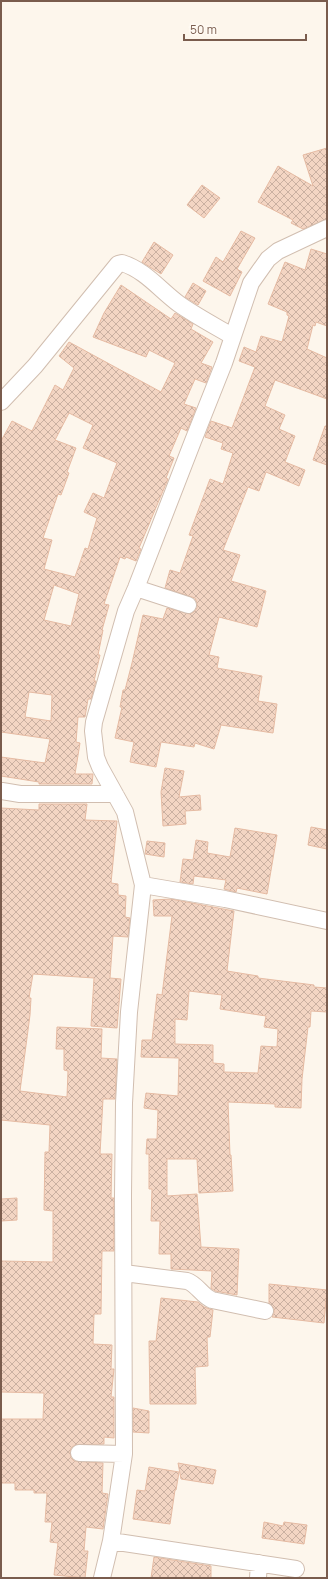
<svg xmlns="http://www.w3.org/2000/svg" width="328" height="1579" viewBox="0 0 328 1579" font-family="Manrope,sans-serif">
<style>
.building{fill:url(#building-cross-hatch);stroke:#e6bba3;fill-rule:evenodd}
.lines{fill:none;stroke-linecap:round;stroke-linejoin:round}
.street-casing{stroke:#d1beb0;stroke-width:18}
.street{stroke:#fff;stroke-width:16}
</style>
<defs>
<pattern id="building-cross-hatch" width="8" height="8" patternUnits="userSpaceOnUse"><rect width="8" height="8" fill="#f3d5c3"/><path d="M0 0l8 8M0 8l8-8" fill="none" stroke="#cab0a1"/></pattern>
</defs>
<rect width="100%" height="100%" fill="#fdf6ec"/>
<path class="building" d="M327,148v71l-24,10 -12,-6 2,-3 -35,-18 20,-36 35,20 -10,-31z
M202,185l18,13 -16,20 -17,-13z
M241,231l14,7 -18,31 5,3 -12,24 -27,-15 13,-24 7,5z
M154,242l19,13 -12,19 -19,-12z
M311,249l16,5v72l-11,-4 -1,4 -2,-1 -6,24 20,9v41l-52,-19 -10,26 20,9 -6,14 16,7 -10,26 20,8 -6,16 -33,-14 -7,19 -11,-4 -25,63 17,5 -9,26 35,10 -9,36 -38,-10 -10,38 10,2 -2,11 45,8 -4,25 19,3 -4,29 -52,-8 -7,24 -19,-6 -1,4 -33,-5 -5,25 -26,-5 4,-20 -19,-4 7,-31h-2l3,-17h2l7,-27 11,-48 20,4 4,-11 23,6 4,-2 3,-4v-5l-2,-5 -30,-10 5,-18 10,3 13,-37 -4,-1 21,-56 13,5 10,-31 -12,-4 2,-6 -18,-6 6,-16 21,7 23,-61 -16,-6 5,-14 12,5 5,-16 21,6 7,-26 -2,-1v-3l-19,-8 17,-42 20,8z
M193,283l13,8 -8,14 -13,-8z
M121,285l50,34 4,-6 18,11 -2,5 22,13 -12,21 11,4 -6,16 -11,-4 -11,25 12,4 -9,23 -6,-3 -12,28 5,2 -8,20 2,1 -29,69 2,1 -5,12 -10,-4 -1,2 -5,-2 -16,47 5,1 -7,25h1l-5,25h2l-6,26h2l-5,18h-3l-3,18h-7l-2,25 4,1 -5,31h18l-1,10h-53v-2l-38,-6v-19l44,6 5,-24 -49,-7v-291l11,-20 20,10 23,-46 8,5 11,-22 -15,-12 10,-14 92,50 14,-29 -26,-13 -3,7 -53,-20 11,-24zM69,413l24,12 -10,23 34,15 -13,35 -11,-5 -9,19 13,6 -9,31 -3,-1 -10,29 -31,-8 8,-29 -9,-2 15,-44 3,1 8,-22 -2,-1 9,-24 -21,-8zM54,585l25,9 -8,32 -27,-6zM29,692l23,3 -1,26 -26,-4z
M325,426h2v39l-14,-5z
M165,768l19,3 -5,26 21,-2 1,15 -16,1 1,13 -23,2 -2,-34z
M39,804h48l-2,16 32,1 -6,62 7,1v11l8,1 -1,21 5,1 -2,19 -15,-1 -3,42 11,1 -4,49 -26,-2 3,-48 -61,-4 -4,24h2l-1,17 -10,76 47,6 1,-26 -4,-1v-21h-8l1,-22 45,2 -1,29 16,1 -2,40h-12l-3,55h12l-1,44h3v53h-12l-1,63h-7l-1,30 19,1 -1,24h3l-3,28h3v41l-10,-1v7l-29,1 -4,3 -1,4 1,6 3,3 29,2 -1,30 6,1 -5,35 -17,-2 -2,24h4l-3,27 -31,-3 4,-32 -8,-1 2,-20h-7l2,-29h-13v-3h-19v-7h-14v-64h42l1,-26 -43,-1v-131l52,1v-51l-9,-1 1,-58h4l1,-27 -49,-5v-312l38,2z
M311,827l16,3v19l-19,-4z
M235,828l42,7 -10,59 -30,-6 -1,4 -12,-3 2,-9 -32,-4 -1,8 -13,-2 3,-23 10,1 3,-20 12,2 -1,11 23,4z
M147,841l18,2 -1,14 -19,-3z
M171,899l63,12 -7,60 31,5v2l56,7v2l13,1v24l-16,-1 -1,16h-2l-6,52 -1,29 -26,-1v-3l-47,-2 2,53h1l2,36 -34,2 -2,-34h-30v37l30,-2 4,53 38,2 -2,46 -22,-4 -4,-3 1,-17 -41,-2v-15h-12l1,-33h-9l1,-32h-3v-35h-3l1,-15h10l1,-29 -14,-2 2,-15 32,3 1,-38 -38,-1 1,-17h10l5,-46 5,1 10,-79h-18l-1,-16zM189,991l33,4 -2,14 46,7 -2,11 14,2 -1,18 -16,-1 -3,27 -34,-1v-8l-11,-1v-18l-38,-1v-25l12,1z
M17,1198v22l-16,1v-22z
M269,1284l58,6 -3,33 -52,-6 2,-4v-5l-5,-5z
M161,1298l37,4 6,5 9,3 -3,27h-3l1,29 -13,1 1,37h-46l-1,-63h7z
M133,1408l16,3v22l-16,-1z
M178,1463l38,7 -3,14 -32,-5z
M149,1467l30,5 -3,18h-1l-5,34 -37,-5 4,-29 8,1z
M264,1522l19,4 1,-4 23,3 -3,19 -42,-6z
M154,1557l57,9v12h-60z"/>
<g class="lines">
<g class="street-casing">
<path id="street" d="M1,402l34,-36 83,-102 4,-1c23,7 38,27 57,41 17,12 36,22 53,32
M136,588l52,17
M2,791l18,3h95
M143,885l82,14 102,22
M124,1273l63,8c10,3 15,15 25,19l53,11
M79,1453l45,1
M111,1541l185,28
M102,1578l9,-37 13,-87 -1,-259 1,-92 5,-91 14,-127 -18,-73 -25,-45 -4,-10 -3,-26 1,-9 32,-111 10,-23 57,-147 31,-78 27,-80 17,-24 10,-8 49,-23
M258,1578l1,-15"/>
</g>
<use href="#street" class="street"/>
</g>
<rect width="328" height="1579" fill="none" stroke="#7a5c4d" stroke-width="4"/>
<path d="M184 34v6h122v-6" fill="none" stroke="#7a5c4d" stroke-width="2"/>
<text x="190" y="34" font-size="12" fill="#7a5c4d" stroke="#fffaf3" stroke-width="3" paint-order="stroke">50 m</text>
</svg>
